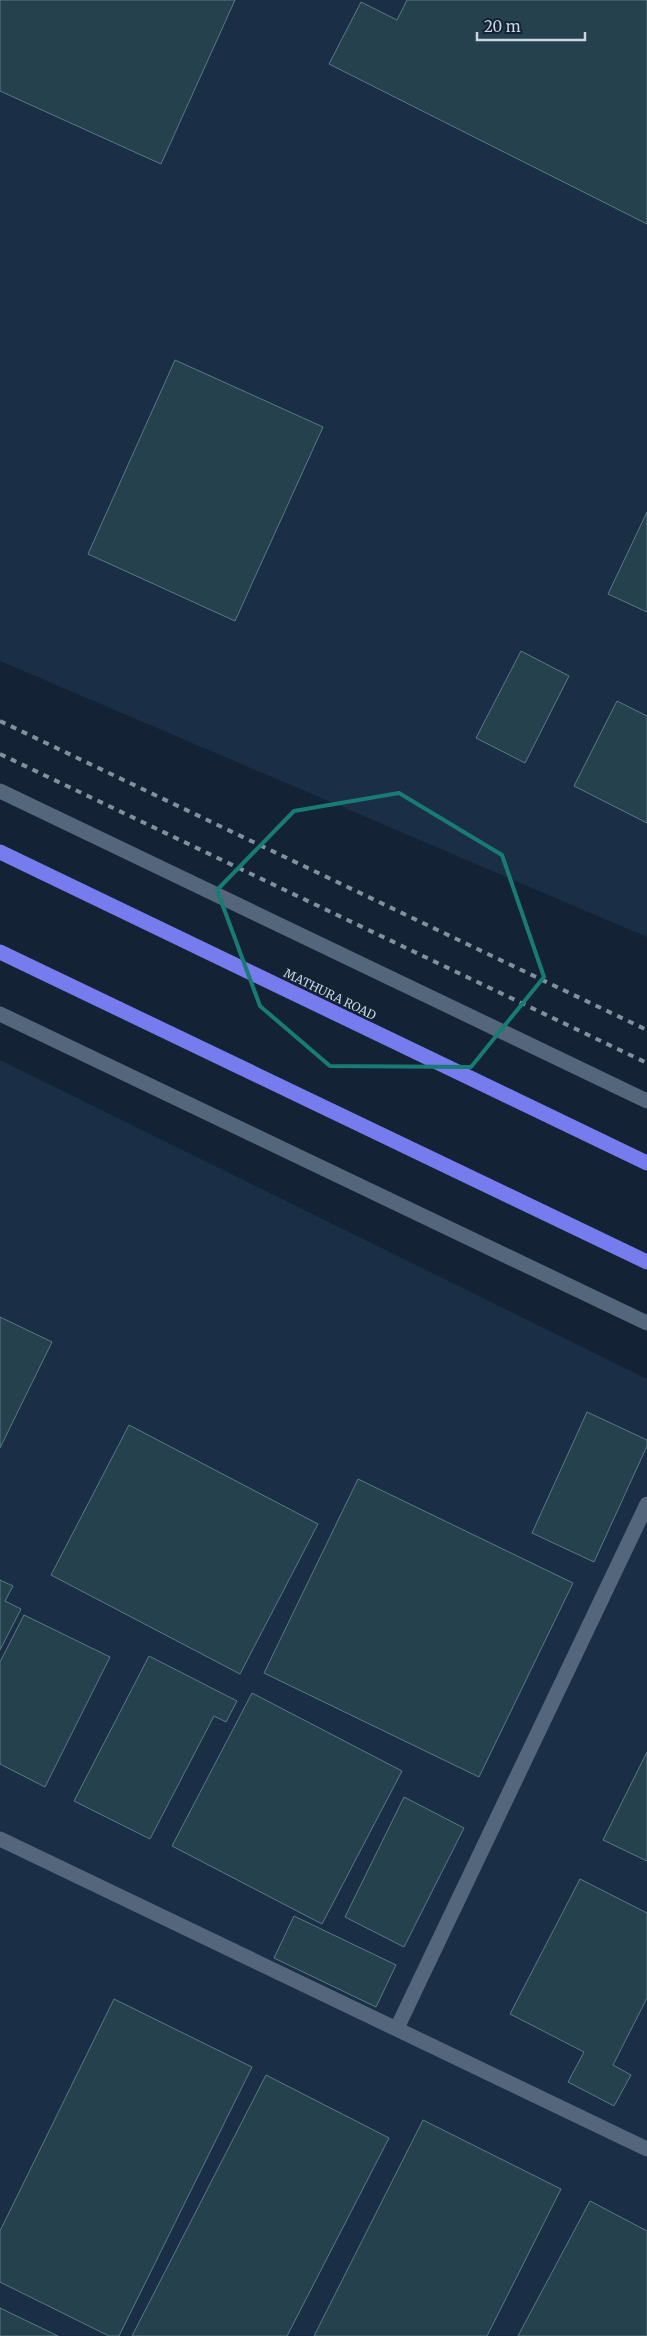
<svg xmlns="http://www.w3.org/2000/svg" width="647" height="2336" viewBox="0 0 647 2336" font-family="Merriweather,serif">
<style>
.built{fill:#1a2e45}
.building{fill:#24414d;stroke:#5b7987}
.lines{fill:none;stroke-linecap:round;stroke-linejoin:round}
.lane{stroke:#54667b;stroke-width:15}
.secondary{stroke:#54667b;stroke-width:15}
.highway{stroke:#767ced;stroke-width:15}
.rail{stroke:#828f9d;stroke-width:4;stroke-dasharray:6 6;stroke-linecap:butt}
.marked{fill:none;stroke:#187b74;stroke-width:4;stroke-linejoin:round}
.labels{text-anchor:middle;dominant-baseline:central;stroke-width:5;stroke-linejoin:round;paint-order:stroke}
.street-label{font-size:12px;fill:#cad5e1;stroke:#132335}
</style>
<rect width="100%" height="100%" fill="#132335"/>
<path class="built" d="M0,0h647v937l-647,-276z
M0,1060l647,319v957h-647z"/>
<path class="building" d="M0,0h235l-74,164 -161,-73z
M407,0h240v224l-318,-160 32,-62 36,18z
M175,360l148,67 -88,194 -147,-67z
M647,512v100l-39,-18z
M521,651l48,25 -44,87 -49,-25z
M617,701l30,15v107l-73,-37z
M0,1317l52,25 -52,106z
M587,1412l60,28v6l-53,116 -62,-29z
M129,1425l189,99 -78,150 -189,-99z
M358,1479l215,104 -94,194 -215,-104z
M0,1580l13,6 -8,15 16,8 -21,41z
M24,1615l86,42 -65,130 -45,-23v-102z
M149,1656l88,45 -11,21 -12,-6 -64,123 -76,-38z
M252,1693l150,78 -80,153 -150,-78z
M647,1752v109l-44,-21z
M404,1797l60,31 -60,119 -59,-30z
M580,1879l67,34v85l-34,67 18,10 -17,31 -46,-24 16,-30 -74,-38z
M294,1916l102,49 -20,42 -102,-49z
M114,1999l138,68 -133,269h-10l-109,-54v-51z
M266,2075l123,63 -102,198h-155z
M423,2120l138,69 -74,147h-173z
M590,2201l57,30v105h-129z
M0,2308l58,28h-58z"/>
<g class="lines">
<path class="lane" d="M0,1839l647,310
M397,2028l250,-524"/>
<path class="secondary" d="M0,791l647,310
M0,1014l647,309"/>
<path class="highway" d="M0,852l647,311
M0,952l647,310"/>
<path class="rail" d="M0,721l647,309
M0,754l647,309"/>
</g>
<path class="marked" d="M399,793l103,62 42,122 -73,90 -141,-1 -70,-60 -43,-116 77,-79z"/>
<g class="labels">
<g class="street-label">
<text transform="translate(330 994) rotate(26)">MATHURA ROAD</text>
</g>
</g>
<path d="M477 32v8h108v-8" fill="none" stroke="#cad5e1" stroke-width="2.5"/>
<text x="484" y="32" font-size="15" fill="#cad5e1" stroke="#132335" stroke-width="4" paint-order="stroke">20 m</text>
</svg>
